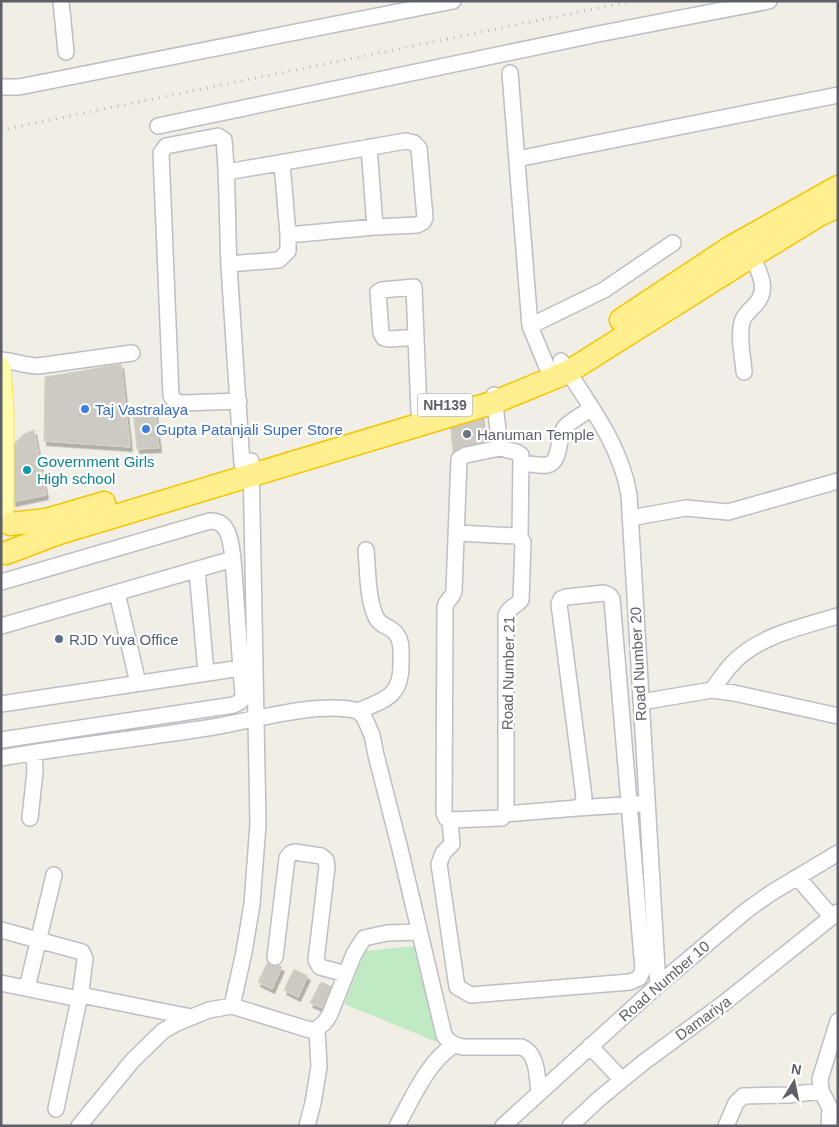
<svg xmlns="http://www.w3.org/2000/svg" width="839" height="1127" viewBox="0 0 839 1127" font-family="Helvetica,sans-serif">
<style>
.green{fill:#bfeac4}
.building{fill:#cccac2;stroke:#d6d2c3;filter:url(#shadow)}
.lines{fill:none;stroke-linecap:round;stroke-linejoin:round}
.minor-casing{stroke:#bdbec5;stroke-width:18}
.major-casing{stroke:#ffe250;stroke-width:21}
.highway-casing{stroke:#f6c500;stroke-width:25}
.minor{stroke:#fff;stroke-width:15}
.major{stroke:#fffbac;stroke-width:19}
.highway{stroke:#ffef8e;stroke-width:22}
.rail{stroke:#b8b9ba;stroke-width:3;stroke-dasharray:1 6;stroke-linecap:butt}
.shop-dot{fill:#3f7fe0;stroke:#fff;stroke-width:2}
.worship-dot{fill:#6b7280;stroke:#fff;stroke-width:2}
.culture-dot{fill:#0f9aa8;stroke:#fff;stroke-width:2}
.service-dot{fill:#5c6f8a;stroke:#fff;stroke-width:2}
.labels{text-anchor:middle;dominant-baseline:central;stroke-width:4.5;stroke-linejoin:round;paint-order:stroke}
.shield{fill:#fff;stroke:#8e9095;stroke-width:1}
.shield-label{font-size:14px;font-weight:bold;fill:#5d6067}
.shop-label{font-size:15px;fill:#366cbe;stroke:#fff;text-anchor:start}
.worship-label{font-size:15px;fill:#5b616d;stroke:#fff;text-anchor:start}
.culture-label{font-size:15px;fill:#0d838f;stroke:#fff;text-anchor:start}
.service-label{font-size:15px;fill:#4e5e75;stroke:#fff;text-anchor:start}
.street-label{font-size:15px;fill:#5d6067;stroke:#fff}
</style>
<defs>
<filter id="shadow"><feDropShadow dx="2.5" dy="4.5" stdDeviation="0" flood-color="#0004"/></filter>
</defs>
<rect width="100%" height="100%" fill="#f1efe5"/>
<path class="green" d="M414,946l23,96 -93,-38 21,-53z"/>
<path class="building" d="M121,364l9,83 -86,-6 1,-64z
M154,404l5,44 -22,1 -4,-38z
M480,410l6,37 -33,7 -3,-34z
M34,430l12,65 -33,7 -1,-56 12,-12z
M268,961l14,6 -10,22 -14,-7z
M294,969l14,7 -10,21 -14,-7z
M321,982l14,6 -10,21 -15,-6z"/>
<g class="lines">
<g class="minor-casing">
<path id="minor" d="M61,1l5,51
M510,73l20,253 17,41
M1,87h18l434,-86
M158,126l440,-92 171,-33
M369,147l6,80
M517,159l321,-64
M227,172l179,-31 8,2 5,5 6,70 -2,4 -6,3 -42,2 -87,8
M229,264l50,-4 9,-9v-16l-6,-72
M530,326l74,-36 69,-47
M416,337l-25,2 -7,-1 -3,-5 -3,-41 4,-2 32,-3 5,125
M1,360c13,1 25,6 37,6l94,-13
M561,361c27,42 60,84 68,134l29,490
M744,372c-1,-15 -6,-35 -2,-50 2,-7 7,-11 12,-16 16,-16 6,-32 -2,-50
M239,401l-56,2 -8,-2 -4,-5 -10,-243 5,-7 52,-10 6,4c4,42 3,84 5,126 4,66 9,132 13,198
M500,448l16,4 5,3 -1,83
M522,463c27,3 33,8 38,-22 1,-5 2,-10 5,-14 7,-7 18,-13 26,-18
M630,518l56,-10 42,4 110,-31
M457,533l60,3 6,6 -2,58c-5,7 -9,4 -15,15v199l-4,4 -52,2 -4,-2 -2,-5 1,-206c1,-7 8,-9 9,-16l5,-132 7,-4 34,-7 -6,-53
M197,570l9,103
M1,582l209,-61c20,-1 21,23 23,38l10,137 -2,5 -7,4 -233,35
M117,593l21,90
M1,626l232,-67
M712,690c6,-8 12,-17 19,-25 26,-29 70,-38 107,-49
M641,702l71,-12 22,3 104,23
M1,704l240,-36
M358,711c29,-12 44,-15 43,-50 0,-9 1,-19 -4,-26 -6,-10 -17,-7 -22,-20 -8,-20 -7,-45 -9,-65
M1,758c73,-13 146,-20 218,-32 38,-7 103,-25 139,-15l6,6 8,18 4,20 24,94 44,186c5,8 10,10 19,12h59c16,7 15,30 17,46
M577,808l62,-4
M30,818l5,-47 -1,-18
M450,820l2,24 -9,9 -4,11 18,123 14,8 159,-13 9,-4 4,-8 -31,-371 -3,-4 -5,-2 -38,4 -5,2 -2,5 25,193 -2,7 -5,4 -71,6
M798,878l33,38
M1,930l81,22 3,7 -4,31 5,6 105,21
M275,957l12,-99 4,-5 4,-1 26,4 5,4 1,7 -11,93 4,7 26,7
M1,983l78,16
M27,988l27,-113
M232,1006l78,24 7,-1 8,-7 5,-8 24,-60 10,-16 23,-5 31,-1
M590,1046l32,34
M56,1109l25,-119
M79,1126l54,-66 30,-29 14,-8 32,-13 23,-4 12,-54 8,-48 6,-80 -7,-363
M307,1126l6,-23 6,-36 -2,-38
M397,1126c15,-27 31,-65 57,-81
M503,1126l155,-141 89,-75 24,-17 67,-40
M570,1126l30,-28 44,-36 80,-59 114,-91
M726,1126l10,-23 7,-7 45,-1 33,-4
M829,1126l1,-18 -9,-17 -1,-12 18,-58"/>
</g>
<g class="major-casing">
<path id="major" d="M1,367l3,44v108"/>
</g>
<g class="highway-casing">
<path id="highway" d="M621,320l110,-73 107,-60
M10,524l36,-4 58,-17
M6,553l53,-20 436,-131 73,-30 184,-116 67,-41 19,-9"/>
</g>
<use href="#minor" class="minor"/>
<use href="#major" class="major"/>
<use href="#highway" class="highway"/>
<path class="rail" d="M1,130l632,-129"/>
</g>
<g class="shop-dot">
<circle cx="85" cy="409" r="5"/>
<circle cx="146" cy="429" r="5"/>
</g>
<circle class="worship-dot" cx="467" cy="434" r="5"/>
<circle class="culture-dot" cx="27" cy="470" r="5"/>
<circle class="service-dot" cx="59" cy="639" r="5"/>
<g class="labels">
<rect class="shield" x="417.5" y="393.5" width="55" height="23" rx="4"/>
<g class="shield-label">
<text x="445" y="405">NH139</text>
</g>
<g class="shop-label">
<text x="95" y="409">Taj Vastralaya</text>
<text x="156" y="429">Gupta Patanjali Super Store</text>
</g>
<g class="worship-label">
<text x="477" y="434">Hanuman Temple</text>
</g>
<g class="culture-label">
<text x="37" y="461">Government Girls<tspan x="37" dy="17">High school</tspan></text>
</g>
<g class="service-label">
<text x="69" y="639">RJD Yuva Office</text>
</g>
<g class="street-label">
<text transform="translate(638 664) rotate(-93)">Road Number 20</text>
<text transform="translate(508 673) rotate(-89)">Road Number 21</text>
<text transform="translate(664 981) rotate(-41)">Road Number 10</text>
<text transform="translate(703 1018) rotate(-36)">Damariya</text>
</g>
</g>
<rect width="839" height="1127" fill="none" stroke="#5d6067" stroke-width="5"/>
<g transform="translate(794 1082) rotate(10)" stroke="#ffffff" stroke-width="4" paint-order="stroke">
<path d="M0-4L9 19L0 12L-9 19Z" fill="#5d6067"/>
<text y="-8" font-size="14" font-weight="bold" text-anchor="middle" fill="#5d6067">N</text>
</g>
</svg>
